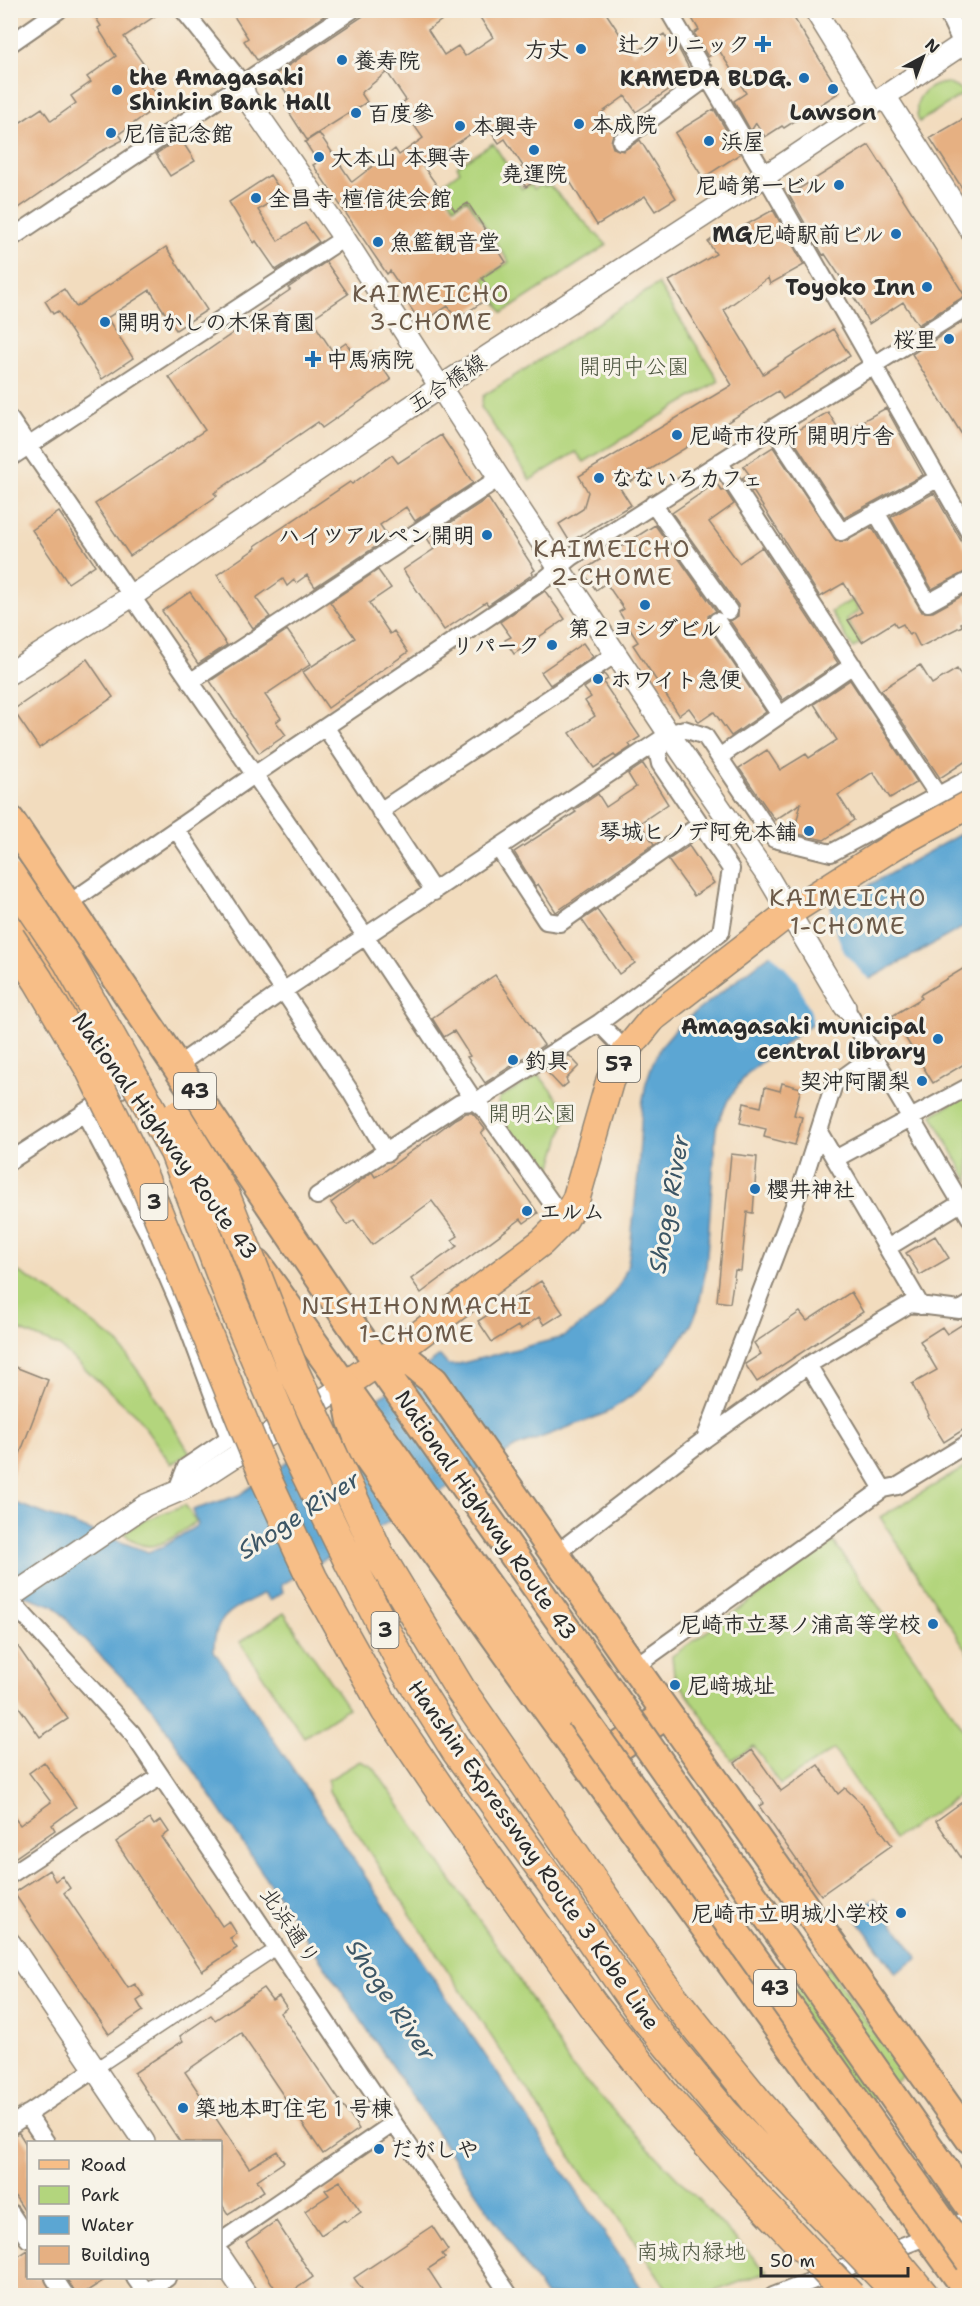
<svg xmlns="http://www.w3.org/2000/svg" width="980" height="2306" viewBox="0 0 980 2306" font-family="'Shantell Sans','Klee One',sans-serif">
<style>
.green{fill:#b3d57d;stroke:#6f8054;stroke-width:1.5}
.water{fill:#5ba6d3;stroke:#43687f;stroke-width:1.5}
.pier{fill:#f2dcbe}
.building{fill:#e6b082}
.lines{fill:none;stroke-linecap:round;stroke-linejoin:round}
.service-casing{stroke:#8e8474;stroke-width:11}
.pedestrian-casing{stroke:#8e8474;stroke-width:15}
.minor-casing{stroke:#8e8474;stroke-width:20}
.tertiary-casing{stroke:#8e8474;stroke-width:24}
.primary-casing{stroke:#8e8474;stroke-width:30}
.trunk-casing{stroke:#8e8474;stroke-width:32}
.service{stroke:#fff;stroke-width:8}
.pedestrian{stroke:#fff;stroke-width:12}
.minor{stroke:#fff;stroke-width:16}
.tertiary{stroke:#fff;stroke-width:21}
.primary{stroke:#f7be87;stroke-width:27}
.trunk{stroke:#f7be87;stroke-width:28}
.trunk-bridge-casing{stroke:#8e8474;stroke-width:32;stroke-linecap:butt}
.motorway-bridge-casing{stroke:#8e8474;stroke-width:33;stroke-linecap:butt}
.trunk-bridge{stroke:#f7be87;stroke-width:28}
.motorway-bridge{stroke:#f7be87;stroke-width:30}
.poi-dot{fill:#1f6fb2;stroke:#f7f3e8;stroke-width:2}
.labels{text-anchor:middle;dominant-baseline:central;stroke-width:6;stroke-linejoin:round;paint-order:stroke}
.shield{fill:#f7f3e8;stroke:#686764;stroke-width:1.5}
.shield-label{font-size:21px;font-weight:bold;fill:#2b2b2b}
.poi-label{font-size:22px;font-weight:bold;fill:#2b2b2b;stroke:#f7f3e8;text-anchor:start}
.park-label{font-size:22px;fill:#4d5640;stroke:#f7f3e8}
.street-label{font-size:22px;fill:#2b2b2b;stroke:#f7f3e8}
.neighbourhood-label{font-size:24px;letter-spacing:1.5px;fill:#6c5a49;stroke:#f7f3e8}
.water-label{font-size:24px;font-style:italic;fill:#3c5666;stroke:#f7f3e8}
</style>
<rect width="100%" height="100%" fill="#f7f3e8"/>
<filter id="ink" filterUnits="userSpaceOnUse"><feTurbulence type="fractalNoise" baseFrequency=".0167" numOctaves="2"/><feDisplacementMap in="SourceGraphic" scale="12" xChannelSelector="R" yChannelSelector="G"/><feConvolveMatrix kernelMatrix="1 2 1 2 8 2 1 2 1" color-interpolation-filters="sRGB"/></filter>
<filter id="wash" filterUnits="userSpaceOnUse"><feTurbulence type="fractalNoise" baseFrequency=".008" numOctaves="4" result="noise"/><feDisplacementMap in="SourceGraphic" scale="24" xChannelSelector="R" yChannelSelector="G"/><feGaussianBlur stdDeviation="1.35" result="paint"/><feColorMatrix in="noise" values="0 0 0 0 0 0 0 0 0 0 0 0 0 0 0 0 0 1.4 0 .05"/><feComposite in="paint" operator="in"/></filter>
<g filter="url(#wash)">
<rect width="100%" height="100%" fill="#f2dcbe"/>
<path class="green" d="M947,83l19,9 -47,30c-8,-23 6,-37 28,-39z
M493,143l29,46 9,-5 3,5 8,-5 2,3 5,-2 58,60 -104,68 -20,-34 26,-17 -42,-63 -13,8 -13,-22 19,-14 -3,-5z
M658,284l61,97 -135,81 -8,-10 -46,28 -49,-73 2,-11z
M852,600l7,11 -13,8 15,24 -8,5 -22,-36z
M539,1075l29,37 -21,71 -50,-68 2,-17z
M969,1093v89l-37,-67z
M10,1267l43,25 65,51 28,39 44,71 -19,11 -34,-48 -77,-69 -43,-18 -6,-18z
M969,1465v189l-89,-137z
M185,1505l11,17c-24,15 -47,39 -72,11l18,-12z
M834,1542l135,195v52l-75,50 -60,-90 -54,36 -26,-39 -22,14 -58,-85 -2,-19z
M284,1613l64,95 -44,29 -64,-95z
M360,1761l13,6 138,199 59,99 197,207 -62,23h-34l-68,-101 -16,-13 -258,-390 -1,-11z
M828,1967l76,108 -39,28 -77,-108z"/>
<path class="water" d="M969,829v95l-101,56 -119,92 -9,11 -12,17 -12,28 -10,141 -8,40 -7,16 -25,36 -29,31 -31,21 -90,34 -235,138 2,7 -13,8 -6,-7c-29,16 -51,21 -50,58l432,644h-101l-393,-587 -72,-73 -20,-23 -6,-6 -43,-15 -1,-90 138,51 16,-6 34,-21 -5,-15 46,-15 201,-139 8,9h7l108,-28 39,-27 18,-26 7,-16 3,-17 8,-76 4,-70 4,-22 7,-21 9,-17 17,-20 155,-120z
M875,1898l43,60 -22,15 -43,-59z"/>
<path class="pier" d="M829,904l3,18 12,30 19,22 9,7 -59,46 -2,-15 -15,-32 -19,-21 -9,-7z"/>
<g id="blocks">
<path class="building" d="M91,10h73l-40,27 31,43 -6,4 14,18 -44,32 4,6 -23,12 -90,62v-85l32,-21 9,13 25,-18 -5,-7 20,-14 -4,-5 29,-21 -18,-28 3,-2z
M230,10h91l3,6 -67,44 -13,-19 4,-3z
M372,10h84l-28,20 16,25 14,-9 7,10 28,-19 -18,-27h129l29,44 31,-20 8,12 4,-2 16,30 -56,38 -11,-16 -25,18 13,20 -2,8 2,6 10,3 17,-11 36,58 -21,13 -10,-15 -48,29 -38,-61 -33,23 -11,-15 8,-6 -18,-27 -6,4 -13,-19 -63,42 32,45 13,-8 38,59 -24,16 11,17 -36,24 -9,-13 -27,17 -13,-19 3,-2 -21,-31 -3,3 -74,-109 5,-3 -13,-20 14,-9 33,49 43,-33 4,6 24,-17 -23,-33 6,-5 -19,-28 -26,21 6,9 -60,38 -22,-34 7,-5 -18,-26z
M687,10h102l51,82 -56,36 -2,-2 -17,11 -9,-14 -5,8 -17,-30 12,-8 -27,-43 -11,7 -14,-24 5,-3z
M714,109l26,45 -37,24 -28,-45z
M963,119l6,10v70l-39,-61z
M180,138l15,23 -25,15 -14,-22z
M869,145l96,151 -47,29 -15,-23 -34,22 -10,-19 -34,-51 -2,1 -34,-60z
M270,175l13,19 -25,16 20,31 27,-18 14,19 -43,28 -20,-29 -2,2 -25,-41z
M773,210l31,55 -34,19 -2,-6 -44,32 39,64 70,-45 17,27 -67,43 -5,-8 -158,97 11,17 -61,37 -11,-18 24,-15 5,-17 -9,-16 153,-91 -63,-104 47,-27 -8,-12 15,-11 3,5z
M166,247l41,63 -31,20 -26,-40 -43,28 26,40 -31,21 -44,-68 -5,3 -8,-13 19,-12 12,18z
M326,262l22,32 -37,25 22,33 13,-9 12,17 13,-9 20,29 -69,48 -4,-6 -104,71 3,3 -87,60 -35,-52 110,-74 -36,-53 80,-55 -2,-3 43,-29 -2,-2z
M969,318v128l-57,-92z
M886,408l37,67 -79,43 -52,-80 1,-5 35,-21 13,21z
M441,435l32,48 -58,38 -9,-14 -26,18 9,13 -74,49 -8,-12 -11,8 -2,-3 -7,6 -4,-7 -27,19 14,19 -17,11 -36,-53 39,-27 -1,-2 95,-64 2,2 40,-29 6,8z
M773,447l63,94h10l26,-14 50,85h11l36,-20v10l-5,2 5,15 -8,4 1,3 -42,21 -7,-14 -4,2 -6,-11 -6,3 -3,-5 -32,20 -14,-22 14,-8 -18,-29 -24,14 -67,-106 -1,1 -10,-14 7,-4 -6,-8z
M716,483l6,8 3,-1 9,14 -25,18 30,41 23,-16 76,116 -55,37 -53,-79 8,-5v-11l-66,-92z
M934,493l35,62v15l-37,19 -41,-72z
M488,498l47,72 -3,2 1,2 -45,31 -2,-3 -42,28 -41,-60 31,-21 -7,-11z
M59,512l36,53 -27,18 -36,-53z
M655,525l61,86 -8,5v10l58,86 -35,24 -17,-24 -15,10 -10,-14 -10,7 -46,-70 5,-3 -19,-30 5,-3 -18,-26 -10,7 -14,-19z
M378,570l13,18 -22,15 21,31 4,-3 14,21 -80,56 -25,-36 52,-34 -25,-36z
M545,591l20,28 -51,35 -9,-14 6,-3 -11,-15z
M190,592l37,53 -29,19 -36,-53z
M287,630l24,34 -46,31 16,23 -5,4 10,13 -27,18 -49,-72z
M583,643l10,14 -43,28 -9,-13z
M87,659l26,38 -74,51 -26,-38z
M920,665l12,19 25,-15 12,21v69l-29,19 -59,-88z
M604,674l4,5 -5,3 37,55 -11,7 2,3 -15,10 -2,-2 -20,13 -24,-35 25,-17 -10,-15 6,-4 -7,-9z
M850,680l67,102 -27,16 -17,-26 -35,23 16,25 -30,20 -30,-7 7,-30 -26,17 -36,-52 28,-18 13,20 26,-16 3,4 28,-18 -23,-36z
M643,764l25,40 -28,19 14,21 -98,68 -18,-28 -3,2 -21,-34 62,-40 -2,-2 24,-16 8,13 30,-20 -8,-13z
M689,846l25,37 -20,13 -26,-36z
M597,910l38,53 -16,11 -37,-54z
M969,965v96l-36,22 -41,-67 30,-18 -2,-3z
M495,975l49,70 -59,38 -18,-26 3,-1 -16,-25 -10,6 -12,-19z
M569,1055l10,11 -13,13 2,4 -6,5 -17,-18 11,-7 1,3z
M782,1083l19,5 -7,27 8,2 -7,28 -31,-8 2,-8 -26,-6 4,-20 17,4 4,-20 15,4z
M466,1113h6l3,3 10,13 -4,4 57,80 -14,10 -3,-4 -100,74 -10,-14 46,-33 -5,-6 6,-4 -26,-35 -60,44 -18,-25 -7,5 -16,-22 41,-31 3,5 7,-4 73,-54z
M731,1154l26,3 -4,56 -6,-1 -6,59 -6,-1 -5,33 -13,-2z
M935,1236l14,22 -29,17 -14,-22z
M541,1281l22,32 -19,12 -5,-8 -19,13 -2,-4 -26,16 -14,-21z
M851,1292l12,20 -106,70 -12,-18 16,-10 -7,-11 46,-31 7,9z
M969,1320v106l-25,16 -16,-26 1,-1 -17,-31 25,-14 -17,-29 22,-14 5,7z
M10,1365l38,15 -36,95h-2z
M10,1635l58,84 -28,18 -30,-43z
M752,1750l29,41 37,-26 20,29 7,-6 17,16 30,41 -71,50 -62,-89 5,-3 -29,-40z
M44,1762l32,45 -24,18 3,5 -45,31v-49l10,13 31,-23 -22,-29z
M969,1797v72l-33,-48z
M150,1819l4,6 7,-5 8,12 -7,5 60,89 7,-5 8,13 -7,4 7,10 -35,23 -86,-129z
M49,1870l6,11 7,-5 8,12 -6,5 64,95 7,-4 9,12 -7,5 6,10 -34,23 -95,-141z
M263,1988l9,12 7,-4 8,12 -7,5 79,116 -36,25 -82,-121 -56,39 64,96 28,-17 7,11 -27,18 7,11 -36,23 -8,-12v-60h-40l-46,-69 49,-32 -3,-5 31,-21 4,5z
M19,2133l9,14v69l-18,-27v-53z
M340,2181l21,31 -15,10 -2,-2 -23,15 -16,-24 24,-16 -4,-5z
M276,2221l37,56 -26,18h-8l-33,-53z
M432,2226l16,24 -6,4 3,4 -17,11 17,26h-79l-12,-17z
M28,2250v27h16l9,18h-34l-9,-13v-20z
M66,2277h43l-28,18h-5z"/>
</g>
</g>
<g filter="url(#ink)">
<use href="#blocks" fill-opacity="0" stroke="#8e8474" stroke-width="1.5"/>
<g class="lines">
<g class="service-casing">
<path id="service" d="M968,665l2,-1"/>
</g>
<g class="pedestrian-casing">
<path id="pedestrian" d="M95,2069l173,-115"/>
</g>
<g class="minor-casing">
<path id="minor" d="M183,10l59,73
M668,10l97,165 205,359
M946,10l16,34
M10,44l49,-34
M621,141l86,-63
M10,239l342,-229
M10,419l356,518 109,165 11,9 78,109
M773,428l68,104 96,-53
M10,458l334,-220
M719,462l218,332
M653,504l76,107
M876,512l52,91 42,-23
M717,621l63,94
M190,682l309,-204
M326,728l108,164
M719,757l134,-92
M380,811l237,-158
M176,829l174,262 37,62
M499,849l47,72 14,2 141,-99
M68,904l186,-129 291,-196 27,-22 201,-129 197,-123
M845,1007l125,211
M599,1023l27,28
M178,1065l105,-74 386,-257 15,-5 21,7 69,103 57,14 139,-75
M84,1112l66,125 29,67 50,134 -43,29 -10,25
M819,1132l102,174
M835,1159l131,-71
M10,1161l117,-76
M317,1196l143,-93 15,-1 124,-79 122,-91 10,-63 -71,-105 -2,-10 6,-16
M887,1248l74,-45
M808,1365l75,124
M705,1439l96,-252 33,-103 40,-29
M567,1545l138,-106 103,-74 102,-61 50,6 10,-6
M10,1600l122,133 378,563
M634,1667l249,-178 15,-3 72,-44
M10,1875l151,-99
M27,2114l19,28
M10,2126l85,-57
M10,2212l18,27
M220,2242l174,-119
M54,2278l12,18
M135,2278l10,14
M139,2296l28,-18
M773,2296l155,-60"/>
</g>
<g class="tertiary-casing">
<path id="tertiary" d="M815,10l58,94
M242,83l3,13 99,142 155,240 170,256 99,143 77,130
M885,96l85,133
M10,673l122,-77 308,-209 348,-226 182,-122
M10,1597l136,-92 42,-18 157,-102
M10,1943l134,199
M936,2233l34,-11
M220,2256l27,40"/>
</g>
<g class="primary-casing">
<path id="primary" d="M345,1385l71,-48 126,-95 22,-22 12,-21 34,-119 16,-29 27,-33 137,-106 104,-66 76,-42"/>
</g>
<g class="trunk-casing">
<path id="trunk" d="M10,820l345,510 256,363
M10,919l106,150
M257,1264l324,452
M379,1362h31l24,19 192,275 344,483
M345,1385l7,36 11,30 184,258 423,584
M589,1767l69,-47"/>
</g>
<use href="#service" class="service"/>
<use href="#pedestrian" class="pedestrian"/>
<use href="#minor" class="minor"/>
<use href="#tertiary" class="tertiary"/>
<use href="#primary" class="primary"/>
<use href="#trunk" class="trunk"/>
<g class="trunk-bridge-casing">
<path id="trunk-bridge" d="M611,1693l359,513
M581,1716l389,545"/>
</g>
<g class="motorway-bridge-casing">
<path id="motorway-bridge" d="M10,875l58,86 107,191 57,150 61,144 56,115 56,108 51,81 99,137 89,129 81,98 176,182
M10,938l28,42 53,90 49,100 127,311 45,97 74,132 68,100 138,194 73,92 74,83 111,117
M176,1116l49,80 69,176 85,183 81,134 213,309 85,105 103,117 63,76"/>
</g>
<use href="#trunk-bridge" class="trunk-bridge"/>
<use href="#motorway-bridge" class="motorway-bridge"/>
</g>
</g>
<g class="poi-dot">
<path d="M760 35h6v6h6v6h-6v6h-6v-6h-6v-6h6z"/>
<circle cx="581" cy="49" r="6"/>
<circle cx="342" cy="60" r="6"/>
<circle cx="804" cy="78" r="6"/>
<circle cx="833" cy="89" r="6"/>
<circle cx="117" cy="90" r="6"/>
<circle cx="356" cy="113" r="6"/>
<circle cx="579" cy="124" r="6"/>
<circle cx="460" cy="126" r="6"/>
<circle cx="111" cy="133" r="6"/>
<circle cx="709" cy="141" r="6"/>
<circle cx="534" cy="150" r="6"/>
<circle cx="319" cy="157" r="6"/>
<circle cx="839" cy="185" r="6"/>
<circle cx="256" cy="198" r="6"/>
<circle cx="896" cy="234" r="6"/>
<circle cx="378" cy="242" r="6"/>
<circle cx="927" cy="287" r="6"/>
<circle cx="105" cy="322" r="6"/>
<circle cx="949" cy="339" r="6"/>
<path d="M310 350h6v6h6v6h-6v6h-6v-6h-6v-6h6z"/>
<circle cx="677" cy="435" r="6"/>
<circle cx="599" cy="478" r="6"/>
<circle cx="487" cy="535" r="6"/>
<circle cx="645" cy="605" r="6"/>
<circle cx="552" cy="645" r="6"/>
<circle cx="598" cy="679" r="6"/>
<circle cx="809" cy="831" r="6"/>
<circle cx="938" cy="1039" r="6"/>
<circle cx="513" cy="1060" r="6"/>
<circle cx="922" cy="1081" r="6"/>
<circle cx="755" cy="1189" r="6"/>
<circle cx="527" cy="1211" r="6"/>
<circle cx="933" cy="1624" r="6"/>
<circle cx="675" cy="1685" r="6"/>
<circle cx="901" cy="1913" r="6"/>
<circle cx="183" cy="2108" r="6"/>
<circle cx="379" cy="2149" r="6"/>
</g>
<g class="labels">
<g class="shield">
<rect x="598" y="1046" width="42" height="36" rx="4.5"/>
<rect x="174" y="1073" width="42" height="36" rx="4.5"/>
<rect x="140.5" y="1184" width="27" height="36" rx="4.5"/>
<rect x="371.5" y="1612" width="27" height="36" rx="4.5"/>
<rect x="754" y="1970" width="42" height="36" rx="4.5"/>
</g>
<g class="shield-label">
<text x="619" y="1064">57</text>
<text x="195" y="1091">43</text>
<text x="154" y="1202">3</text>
<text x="385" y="1630">3</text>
<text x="775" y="1988">43</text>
</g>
<g class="poi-label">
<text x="750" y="44" text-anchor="end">辻クリニック</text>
<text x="569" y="49" text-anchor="end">方丈</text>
<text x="354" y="60">養寿院</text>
<text x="129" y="77">the Amagasaki<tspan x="129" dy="25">Shinkin Bank Hall</tspan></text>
<text x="792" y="78" text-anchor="end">KAMEDA BLDG.</text>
<text x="833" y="112" text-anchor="middle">Lawson</text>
<text x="368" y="113">百度參</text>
<text x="591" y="124">本成院</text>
<text x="472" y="126">本興寺</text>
<text x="123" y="133">尼信記念館</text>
<text x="721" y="141">浜屋</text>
<text x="331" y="157">大本山 本興寺</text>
<text x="534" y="173" text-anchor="middle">堯運院</text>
<text x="827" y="185" text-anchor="end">尼崎第一ビル</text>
<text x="268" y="198">全昌寺 檀信徒会館</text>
<text x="884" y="234" text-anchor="end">MG尼崎駅前ビル</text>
<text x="390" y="242">魚籃観音堂</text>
<text x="915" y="287" text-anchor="end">Toyoko Inn</text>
<text x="117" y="322">開明かしの木保育園</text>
<text x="937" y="339" text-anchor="end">桜里</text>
<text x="326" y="359">中馬病院</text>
<text x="689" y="435">尼崎市役所 開明庁舎</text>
<text x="611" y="478">なないろカフェ</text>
<text x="475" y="535" text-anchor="end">ハイツアルペン開明</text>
<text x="645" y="628" text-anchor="middle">第２ヨシダビル</text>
<text x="540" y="645" text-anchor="end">リパーク</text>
<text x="610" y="679">ホワイト急便</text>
<text x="797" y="831" text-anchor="end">琴城ヒノデ阿免本舗</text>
<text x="926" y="1026" text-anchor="end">Amagasaki municipal<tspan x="926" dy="25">central library</tspan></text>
<text x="525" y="1060">釣具</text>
<text x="910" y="1081" text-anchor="end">契沖阿闍梨</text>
<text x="767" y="1189">櫻井神社</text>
<text x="539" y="1211">エルム</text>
<text x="921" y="1624" text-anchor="end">尼崎市立琴ノ浦高等学校</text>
<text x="687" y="1685">尼﨑城址</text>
<text x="889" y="1913" text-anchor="end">尼崎市立明城小学校</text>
<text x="195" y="2108">築地本町住宅１号棟</text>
<text x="391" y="2149">だがしや</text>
</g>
<g class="park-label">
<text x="634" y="366">開明中公園</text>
<text x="532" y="1113">開明公園</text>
<text x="691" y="2251">南城内緑地</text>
</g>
<g class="street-label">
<text transform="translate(447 383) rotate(-33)">五合橋線</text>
<text transform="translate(165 1136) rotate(54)">National Highway Route 43</text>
<text transform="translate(486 1515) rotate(55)">National Highway Route 43</text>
<text transform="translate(534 1855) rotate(55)">Hanshin Expressway Route 3 Kobe Line</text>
<text transform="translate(290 1926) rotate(56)">北浜通り</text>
</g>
<g class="neighbourhood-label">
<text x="431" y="294">KAIMEICHO<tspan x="431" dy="28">3-CHOME</tspan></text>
<text x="612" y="549">KAIMEICHO<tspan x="612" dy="28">2-CHOME</tspan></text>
<text x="848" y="898">KAIMEICHO<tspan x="848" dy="28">1-CHOME</tspan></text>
<text x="417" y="1306">NISHIHONMACHI<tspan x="417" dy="28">1-CHOME</tspan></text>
</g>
<g class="water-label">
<text transform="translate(669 1204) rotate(-80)">Shoge River</text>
<text transform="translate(299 1515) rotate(-33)">Shoge River</text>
<text transform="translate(391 2000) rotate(56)">Shoge River</text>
</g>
</g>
<rect width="980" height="2306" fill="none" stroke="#f7f3e8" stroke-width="36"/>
<rect x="27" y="2141" width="195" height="138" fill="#f7f3e8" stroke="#a5a39c" stroke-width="1.5"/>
<rect x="39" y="2160" width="30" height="9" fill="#f7be87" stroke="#a5a39c" stroke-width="1.5"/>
<text x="81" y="2171" font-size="18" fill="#2b2b2b">Road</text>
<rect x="39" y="2186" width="30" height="18" fill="#b3d57d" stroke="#a5a39c" stroke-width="1.5"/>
<text x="81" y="2201" font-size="18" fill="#2b2b2b">Park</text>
<rect x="39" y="2216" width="30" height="18" fill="#5ba6d3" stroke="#a5a39c" stroke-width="1.5"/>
<text x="81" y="2231" font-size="18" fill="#2b2b2b">Water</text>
<rect x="39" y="2246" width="30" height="18" fill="#e6b082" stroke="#a5a39c" stroke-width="1.5"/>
<text x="81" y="2261" font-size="18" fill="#2b2b2b">Building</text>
<g transform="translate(923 57) rotate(41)" stroke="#f7f3e8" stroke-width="4.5" paint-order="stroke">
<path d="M0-4.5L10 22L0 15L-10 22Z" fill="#2b2b2b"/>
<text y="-9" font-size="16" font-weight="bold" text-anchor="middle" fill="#2b2b2b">N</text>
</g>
<path d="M761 2267v9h147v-9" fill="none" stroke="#2b2b2b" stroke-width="3"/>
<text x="770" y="2267" font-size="18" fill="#2b2b2b" stroke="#f7f3e8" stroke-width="4.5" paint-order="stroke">50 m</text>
</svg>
